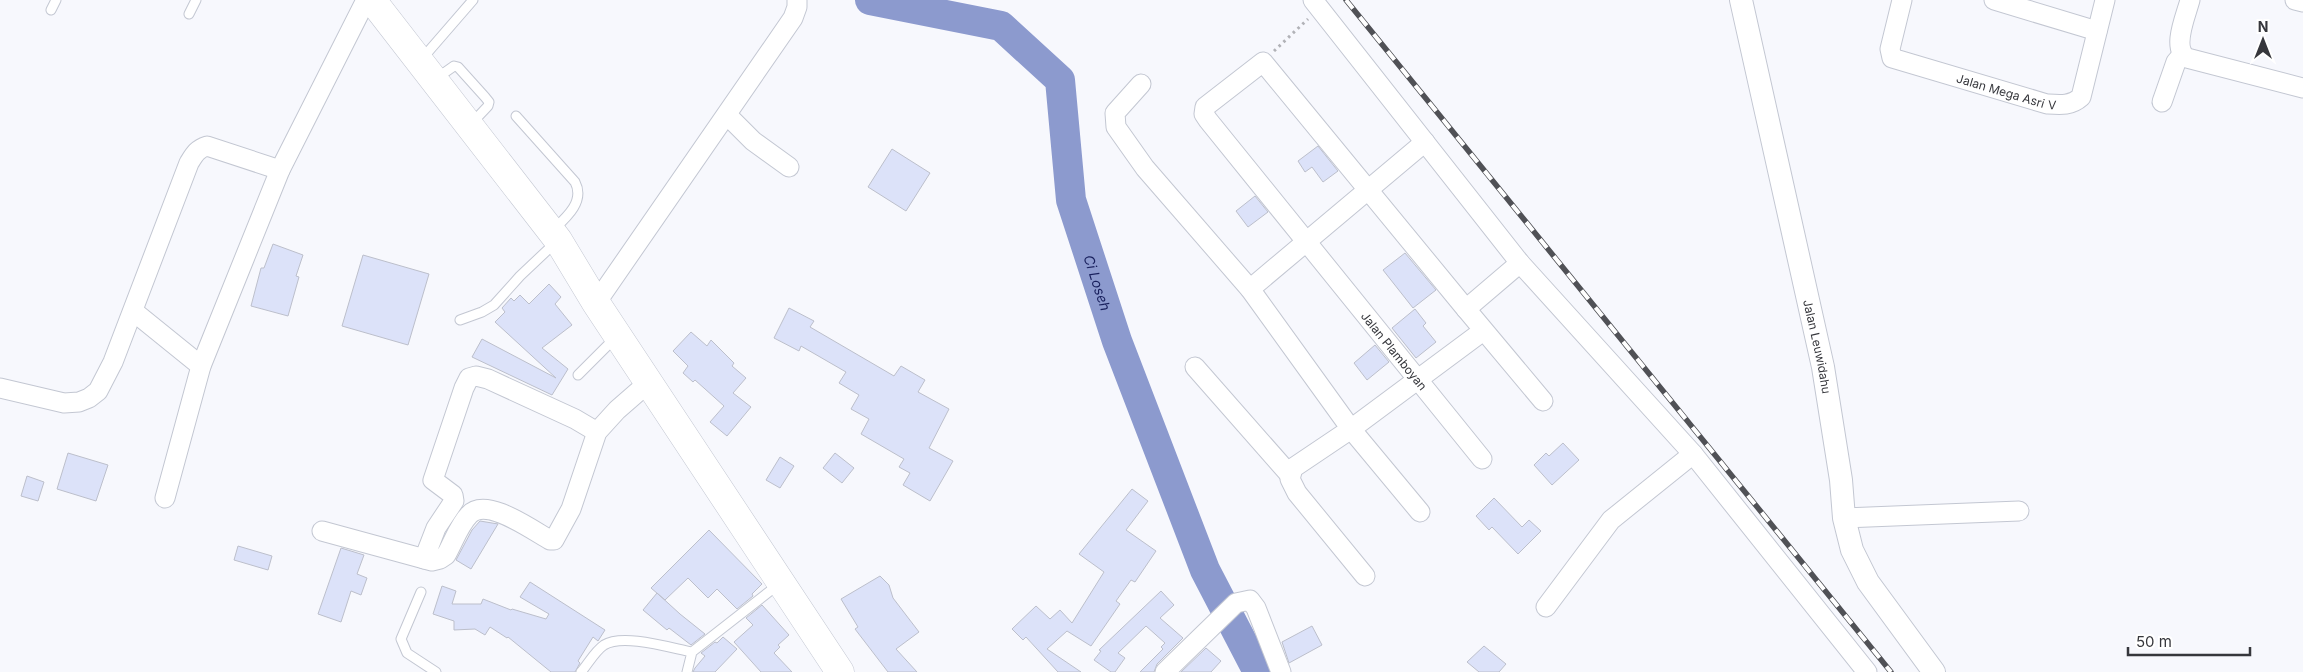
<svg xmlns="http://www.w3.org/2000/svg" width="2303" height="672" viewBox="0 0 2303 672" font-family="Inter,sans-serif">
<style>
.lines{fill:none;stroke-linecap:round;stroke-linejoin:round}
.river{stroke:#8c9ace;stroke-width:30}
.building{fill:#dce2f9;stroke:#bcbfcb}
.service-casing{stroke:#c3c7d2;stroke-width:11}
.minor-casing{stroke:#c3c7d2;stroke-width:21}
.tertiary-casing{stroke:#c3c7d2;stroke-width:24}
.trunk-casing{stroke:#c3c7d2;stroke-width:29}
.path{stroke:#b1b2b7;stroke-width:3;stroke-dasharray:2.5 4;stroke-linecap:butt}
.service{stroke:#fff;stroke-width:9}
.minor{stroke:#fff;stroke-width:19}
.tertiary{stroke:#fff;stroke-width:22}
.trunk{stroke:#fff;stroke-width:28}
.rail-casing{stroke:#505156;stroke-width:5.5}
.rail{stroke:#fff;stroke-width:4;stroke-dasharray:11;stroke-linecap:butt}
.labels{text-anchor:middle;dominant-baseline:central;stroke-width:5;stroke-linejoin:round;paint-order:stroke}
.street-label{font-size:12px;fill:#36373c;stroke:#fff}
.water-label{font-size:14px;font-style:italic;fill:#19205d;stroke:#fff}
</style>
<rect width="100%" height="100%" fill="#f7f8fd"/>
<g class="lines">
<path class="river" id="s1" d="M870,0l131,26 59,54 11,120 46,141 88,229 53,102"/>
</g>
<path class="building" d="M1318,146l20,25 -15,11 -11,-15 -7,5 -7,-11z
M892,149l38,24 -24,38 -38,-24z
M1255,196l13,16 -20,15 -12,-16z
M273,244l30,11 -7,21 3,1 -11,39 -37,-10 10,-38h3z
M1405,253l31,37 -23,18 -30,-38z
M363,255l66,19 -21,71 -66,-19z
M549,284l12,13 -6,7 17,21 -30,23 26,21 -16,26 -80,-38 10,-18 74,39 -61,-56 10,-10 -3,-4 9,-10 3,3 6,-6 9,9z
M789,308l25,13 -4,6 84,49 7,-10 24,14 -7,12 31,17 -20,39 24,13 -23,40 -27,-16 7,-12 -11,-6 5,-8 -43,-25 8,-15 -18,-10 8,-14 -20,-12 7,-11 -45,-26 -2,5 -25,-13z
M1415,309l11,14 -3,3 13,16 -20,16 -24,-30z
M691,332l16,14 4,-6 23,23 -2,3 14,12 -13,15 18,14 -24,29 -17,-14 14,-16 -29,-26 -2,2 -10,-9 5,-7 -15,-15z
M1375,345l14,17 -22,18 -13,-17z
M1563,443l16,17 -27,25 -18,-20 12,-12 3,3z
M68,453l40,12 -12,36 -39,-12z
M835,453l19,15 -12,15 -19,-15z
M780,457l14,9 -14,22 -14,-8z
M27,476l17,6 -6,19 -17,-5z
M1132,489l16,12 -22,29 30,21 -21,31 -4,-2 -15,21 4,3 -29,42 -24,-15 -20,18 34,23h-23l-32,-35 -3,3 -11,-11 24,-23 14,13 10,-9 12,13 32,-51 -25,-18z
M1494,498l28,29 7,-7 12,11 -23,23 -26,-27 -3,3 -13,-14z
M480,521l18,3 -27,45 -15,-9 16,-30z
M709,530l53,54 -10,10 1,2 -16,13 -20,-20 -9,9 -20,-20 -23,22 -14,-12z
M238,546l34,10 -4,14 -34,-10z
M341,548l23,7 -7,19 10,4 -6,17 -10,-4 -10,31 -23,-8z
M880,576l9,9 4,13 26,34 -23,17 21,23h-29l-33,-43 3,-2 -17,-28z
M530,582l75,48 -7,11 -5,-4 -15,24 2,2 -5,9h-24l-43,-35 -1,1 -17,-11 -5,8 -10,-6 -21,1v-9l-21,-7 9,-28 14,5 -4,13h29l2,-5 28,11 1,-1 34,10 3,-5 -29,-17z
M1161,591l13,14 -14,13 23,20 -26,26 -3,8h-14l23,-23 -2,-2 4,-4 -19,-17 -28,27 7,5 -10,14h-4l-17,-12 7,-9 -2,-1z
M657,593l23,21 25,20 -14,11 -22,-17 -2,2 -24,-20z
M762,605l27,30 -11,10 2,2 -6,6 18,19h-31l-27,-30 19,-17 -7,-7z
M1312,626l10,19 -33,18 -7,-21z
M723,637l14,12 -22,23h-22l2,-4 10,-12 -4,-3 14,-11 2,1z
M1484,646l22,18 -7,8h-20l-12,-10z
M1206,648l15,13 -10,11h-30z"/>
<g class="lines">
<g class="service-casing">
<path id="service" d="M51,10l5,-10
M189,14l7,-14
M421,60l52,-60
M437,78l17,-12 4,1 27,30 4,5 -1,4 -16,17
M516,116l59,66c10,19 -8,35 -21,47
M460,320l22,-8 12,-7 26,-29 36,-34
M578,375l37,-37
M421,592l-20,47 6,14 29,19
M581,672c7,-8 14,-21 23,-27 19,-12 67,3 88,7l87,-68
M687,672l5,-20"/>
</g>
<g class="minor-casing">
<g id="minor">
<path d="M1313,0l207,263 173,191 -82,66 -65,87"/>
<path id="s2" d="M1902,0l-12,49 2,9 155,46c14,1 24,2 34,-7l24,-97"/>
<path d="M1994,0l103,31"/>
<path d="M2190,0c-4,16 -19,48 -3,58l116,30"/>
<path d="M2295,0l8,2"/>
<path d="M1141,84l-26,29 1,14 29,41 105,121 101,140 -58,39 -3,11 7,14 68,83"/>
<path d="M2162,102l14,-40 6,-7"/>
<path d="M727,115l26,26 36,26"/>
<path d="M1520,263l-54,46 77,92"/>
<path d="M1250,289l175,-147"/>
<path d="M596,303l197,-285 4,-11v-7"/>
<path id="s3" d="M1466,309l-203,-247 -58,45 -1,7 4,6 274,339"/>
<path d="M133,311l68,55"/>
<path d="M1195,367l95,108"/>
<path d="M0,388l64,15 15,-1 10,-4 9,-7 15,-29 76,-199c5,-8 8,-14 18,-17l73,24 86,-170"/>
<path d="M1693,454l174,218"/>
<path d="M165,498l36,-132 79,-196"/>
<path d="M1420,512l-69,-83 132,-98"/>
<path d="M1844,518l175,-7"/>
<path d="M322,531l110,30 8,-2 6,-4c7,-12 13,-30 23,-40 17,-19 63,15 81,25h4l17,-31 26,-77 20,-22 31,-27"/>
<path d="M424,559l12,-31 18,-27 -1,-6 -20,-15 31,-92 5,-10 7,-2 12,3 87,40 22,13"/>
<path d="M1165,672l71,-69 14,-3 6,8 25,64"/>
</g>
</g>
<g class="tertiary-casing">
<g id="tertiary">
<path id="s4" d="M1741,0l82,367 18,113 3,38 8,32 16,32 66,90"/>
</g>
</g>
<g class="trunk-casing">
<path id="trunk" d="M372,0l186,240 38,63 244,369"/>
</g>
<path class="path" d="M1274,51l34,-32"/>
<use href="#service" class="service"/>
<use href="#minor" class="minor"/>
<use href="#tertiary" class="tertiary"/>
<use href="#trunk" class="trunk"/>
<g class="rail-casing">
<path id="rail" d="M1346,0l545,672"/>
</g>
<use href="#rail" class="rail"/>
</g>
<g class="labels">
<g class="street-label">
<text stroke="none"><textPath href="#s2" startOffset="179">Jalan Mega Asri V</textPath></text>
<text stroke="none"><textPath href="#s4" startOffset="355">Jalan Leuwidahu</textPath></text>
<text stroke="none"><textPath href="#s3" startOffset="704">Jalan Plamboyan</textPath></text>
</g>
<g class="water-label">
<text stroke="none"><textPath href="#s1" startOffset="421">Ci Loseh</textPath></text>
</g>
</g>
<g transform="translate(2263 40)" stroke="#ffffff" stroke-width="4" paint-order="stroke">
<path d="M0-4L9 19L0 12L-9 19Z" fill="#36373c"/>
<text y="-8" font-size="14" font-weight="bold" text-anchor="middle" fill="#36373c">N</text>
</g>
<path d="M2128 647v8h122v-8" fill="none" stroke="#36373c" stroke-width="2.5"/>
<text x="2136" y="647" font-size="15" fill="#36373c" stroke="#ffffff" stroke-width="4" paint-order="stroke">50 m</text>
</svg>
